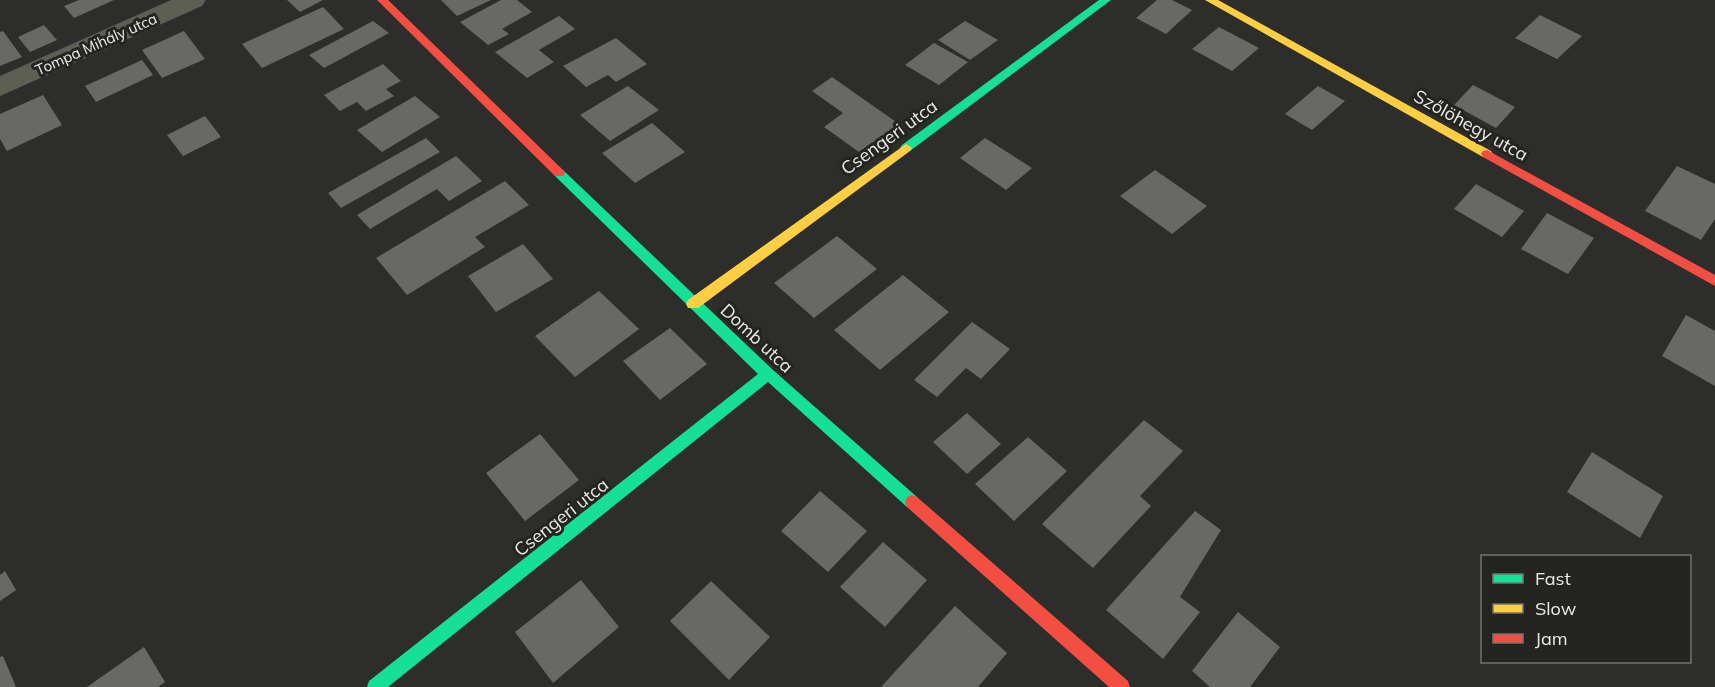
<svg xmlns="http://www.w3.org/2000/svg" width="1715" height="687" viewBox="0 0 1715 687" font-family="Mulish,sans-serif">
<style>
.building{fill:#686866}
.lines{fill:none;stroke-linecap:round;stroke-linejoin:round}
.street{fill:#5d5f55;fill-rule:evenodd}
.fast{fill:#16e098;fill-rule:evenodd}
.slow{fill:#ffcf43;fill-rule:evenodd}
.jam{fill:#f24e42;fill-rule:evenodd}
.labels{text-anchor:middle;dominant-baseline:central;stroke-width:6;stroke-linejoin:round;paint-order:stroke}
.far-street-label{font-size:15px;fill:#eaebe7;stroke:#242521}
.street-label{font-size:18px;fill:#eaebe7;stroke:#242521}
</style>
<rect width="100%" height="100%" fill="#2d2e2b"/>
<path class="building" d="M79,0h35l-40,18 -10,-12z
M287,0h36l-23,12z
M441,0h50l-34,16z
M501,0h16l15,12 -30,17 7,5 -21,11 -28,-23z
M1157,0h15l20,10 -26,24 -30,-16z
M323,7l21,22 -82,39 -20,-24z
M1540,15l42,21 -25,23 -42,-21z
M559,16l16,13 -36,21 15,12 -27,16 -32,-26z
M373,21l16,12 -65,35 -15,-13z
M965,21l33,19 -28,20 -32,-20z
M44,25l13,15 -27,12 -12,-15z
M1219,27l40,21 -27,23 -40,-22z
M3,31l19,26 -22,9v-34z
M184,31l21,28 -43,19 -20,-28z
M616,38l31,26 -31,18 -8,-7 -22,12 -23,-21z
M934,43l34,19 -29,23 -34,-20z
M142,60l11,15 -57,27 -11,-16z
M383,64l18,17 -15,8 8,7 -28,15 -9,-9 -17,9 -16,-16z
M832,77l67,47 -40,28 -35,-25 19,-14 -31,-22z
M1473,85l42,22 -19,21 -42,-23z
M628,86l31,24 -49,31 -30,-26z
M1318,86l27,15 -33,29 -27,-16z
M43,95l19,30 -55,26 -7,-12v-25z
M415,96l25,21 -58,35 -25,-22z
M205,116l16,21 -38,19 -16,-21z
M652,123l33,29 -50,31 -33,-30z
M426,138l14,14 -99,56 -13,-15z
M985,138l47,30 -26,22 -46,-32z
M456,156l26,25 -33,20 -12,-12 -67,40 -13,-14z
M1677,166l38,18v35l-14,21 -56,-29z
M1155,170l52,36 -35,28 -52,-38z
M505,181l24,24 -54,32 10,10 -78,48 -31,-37z
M1476,184l48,27 -22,26 -48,-28z
M1547,213l47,25 -26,36 -47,-25z
M837,236l40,33 -63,49 -40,-35z
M523,244l30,35 -57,33 -28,-36z
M903,275l46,37 -69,58 -46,-40z
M599,291l40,38 -64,48 -40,-41z
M1686,315l29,16v55l-53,-30z
M972,322l38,27 -29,30 -15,-11 -29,29 -23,-17z
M670,328l37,36 -47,36 -37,-39z
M967,413l34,31 -34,30 -34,-32z
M1144,420l39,31 -43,45 11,10 -58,62 -51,-44z
M540,434l39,46 -54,41 -39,-48z
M1028,437l39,34 -53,50 -39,-37z
M1592,452l71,44 -23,42 -73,-46z
M820,491l47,40 -39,41 -47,-41z
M1195,511l26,19 -41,67 20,15 -37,47 -57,-49z
M883,542l44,38 -42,47 -45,-40z
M5,571l11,19 -16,11v-26z
M581,580l38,47 -66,56 -38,-51z
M711,581l59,56 -41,43 -59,-59z
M955,606l52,47 -29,34h-97z
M1238,612l42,35 -30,40h-40l-18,-16z
M144,647l21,35 -7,5h-71z
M3,656l13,31h-16v-30z"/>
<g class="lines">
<path class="street" d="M171,0h35l-4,6 -202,90v-20z"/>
<path class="fast" d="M1099,0h12l-201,151h-8l-2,-3 2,-3z
M559,169l4,1 210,200 144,127 2,5 -2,5 -5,2 -5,-2 -139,-125 -380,305h-21l2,-6 389,-307 -203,-198 -2,-3z"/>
<path class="slow" d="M1205,0h13l273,151 2,3 -2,3h-8z
M906,144l6,4 -2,3 -212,157h-10l-2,-4 2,-4z"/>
<path class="jam" d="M377,0h11l175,170 2,3 -2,3h-8z
M1487,150l228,125v11l-232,-129 -2,-3 2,-3z
M912,495l5,2 211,184 2,6h-21l-202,-180 -2,-5 2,-5z"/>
</g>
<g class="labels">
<g class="far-street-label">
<text transform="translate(96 44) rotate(-24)">Tompa Mihály utca</text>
</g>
<g class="street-label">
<text transform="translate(1471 125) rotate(29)">Szőlöhegy utca</text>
<text transform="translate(889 137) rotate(-36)">Csengeri utca</text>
<text transform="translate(757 338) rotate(43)">Domb utca</text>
<text transform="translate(561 517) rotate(-38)">Csengeri utca</text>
</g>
</g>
<rect x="1481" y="555" width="210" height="108" fill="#242521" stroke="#737470" stroke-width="1.5"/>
<rect x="1493" y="574" width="30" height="9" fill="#16e098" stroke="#737470" stroke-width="1.5"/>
<text x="1535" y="585" font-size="18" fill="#eaebe7">Fast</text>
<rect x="1493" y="604" width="30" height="9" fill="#ffcf43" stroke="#737470" stroke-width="1.5"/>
<text x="1535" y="615" font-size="18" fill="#eaebe7">Slow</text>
<rect x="1493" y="634" width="30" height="9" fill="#f24e42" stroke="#737470" stroke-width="1.5"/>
<text x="1535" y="645" font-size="18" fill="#eaebe7">Jam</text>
</svg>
